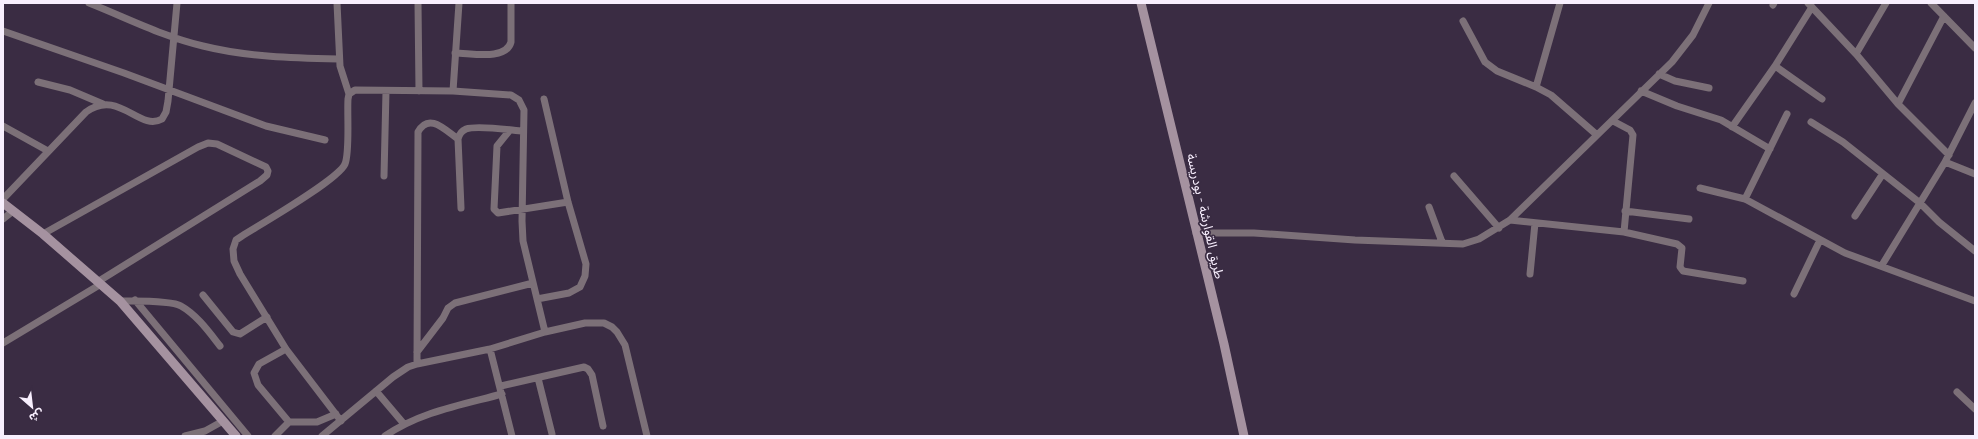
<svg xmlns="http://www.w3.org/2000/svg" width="1978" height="439" viewBox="0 0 1978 439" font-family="Quicksand,'Noto Sans Arabic',sans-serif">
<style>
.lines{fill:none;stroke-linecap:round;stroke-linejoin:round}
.street{stroke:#7c7078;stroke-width:7}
.secondary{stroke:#a592a0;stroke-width:9}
.labels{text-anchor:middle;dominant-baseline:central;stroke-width:3.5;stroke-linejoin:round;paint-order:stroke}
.street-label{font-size:13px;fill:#f8effe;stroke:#3a2c43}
</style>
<rect width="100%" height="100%" fill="#3a2c43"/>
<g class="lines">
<path class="street" d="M89,3c38,15 75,34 114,43 44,11 91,12 136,13
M337,3l3,63 9,28
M418,3l1,88
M1560,3l-24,84 15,8 46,40
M1808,3l48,51 42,50 51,51
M1931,3l44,45
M1773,5l1,-2
M1463,21l22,41 12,9 39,16
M3,31l121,42 142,53 59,14
M455,53c16,0 51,8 56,-11v-39
M1856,54l30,-51
M1775,66l47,33
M1659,74l16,7 34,7
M38,82l32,8 33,14
M453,91l6,-88
M1641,91l36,15 44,14 49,29
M1898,104l46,-88
M1613,121l17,9 3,5 -9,97
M1811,122l32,20 77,61 19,19 36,29
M3,126l45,25
M1732,127l43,-61 37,-59
M510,130l-13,16 -3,63 4,4 70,-11
M1945,162l30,12
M384,176l2,-85
M1454,176l45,52
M1700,188l45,11 100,54 130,48
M3,199l83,-87c33,-24 53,20 76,7l4,-7 2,-11 9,-98
M1745,199l42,-85
M1429,207l13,35
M461,208l-3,-69c1,-4 3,-8 8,-10 11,-4 44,1 57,2
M1625,211l64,8
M1855,216l27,-41
M3,219l10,-8
M1510,220l114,12 53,12 5,4 -2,19 3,4 60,10
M1196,233h58l101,7 108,4 16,-5 31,-19 162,-158 21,-27 16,-32
M43,234l155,-87 10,-4 9,1 49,23 2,4 -1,4 -7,6 -161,100
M1882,265l63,-103 30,-59
M1530,274l5,-51
M1794,294l26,-54
M203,295l30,37 7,2 27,-17
M537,299l32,-6 11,-6 5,-11 1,-12 -18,-62 -24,-103
M135,300l113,136
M120,301c13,0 51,-1 61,5 16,9 28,26 39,40
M3,343l98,-59
M286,349l-27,15 -5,9 4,12 31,37
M490,349l22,87
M417,352l26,-34 5,-10 7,-5 78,-20
M417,364l1,-232c11,-20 27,-2 40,7
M538,378l14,56
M501,386l83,-19 4,2 4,6 11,51
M376,391l28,33
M1957,392l18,17
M341,421l-55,-72 -46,-75 -6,-13 -1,-12 3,-9 6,-4c19,-12 96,-56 103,-72 5,-13 2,-49 3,-65l1,-5 6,-4 98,1 58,4 8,5 5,10 -2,111 1,20 22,91
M185,436l20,-5 18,-10
M275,436l14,-14h28l19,-8
M322,436l71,-59 15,-10 9,-3 73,-15 55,-17 40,-9h19l8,4 5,5 8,13 22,91
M385,436c35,-24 76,-31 117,-42"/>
<path class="secondary" d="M1141,3l83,341 20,92
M3,203l40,31 77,67 116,135"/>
</g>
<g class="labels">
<g class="street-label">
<text transform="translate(1206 216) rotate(77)">طريق القوارشة - بودريسة</text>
</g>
</g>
<rect width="1978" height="439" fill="none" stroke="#f8effe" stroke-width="8"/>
<g transform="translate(32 407) rotate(152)" stroke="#3a2c43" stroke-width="3" paint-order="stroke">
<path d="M0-3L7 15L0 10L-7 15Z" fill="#f8effe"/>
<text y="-6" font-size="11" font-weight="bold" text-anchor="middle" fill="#f8effe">ش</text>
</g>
</svg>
